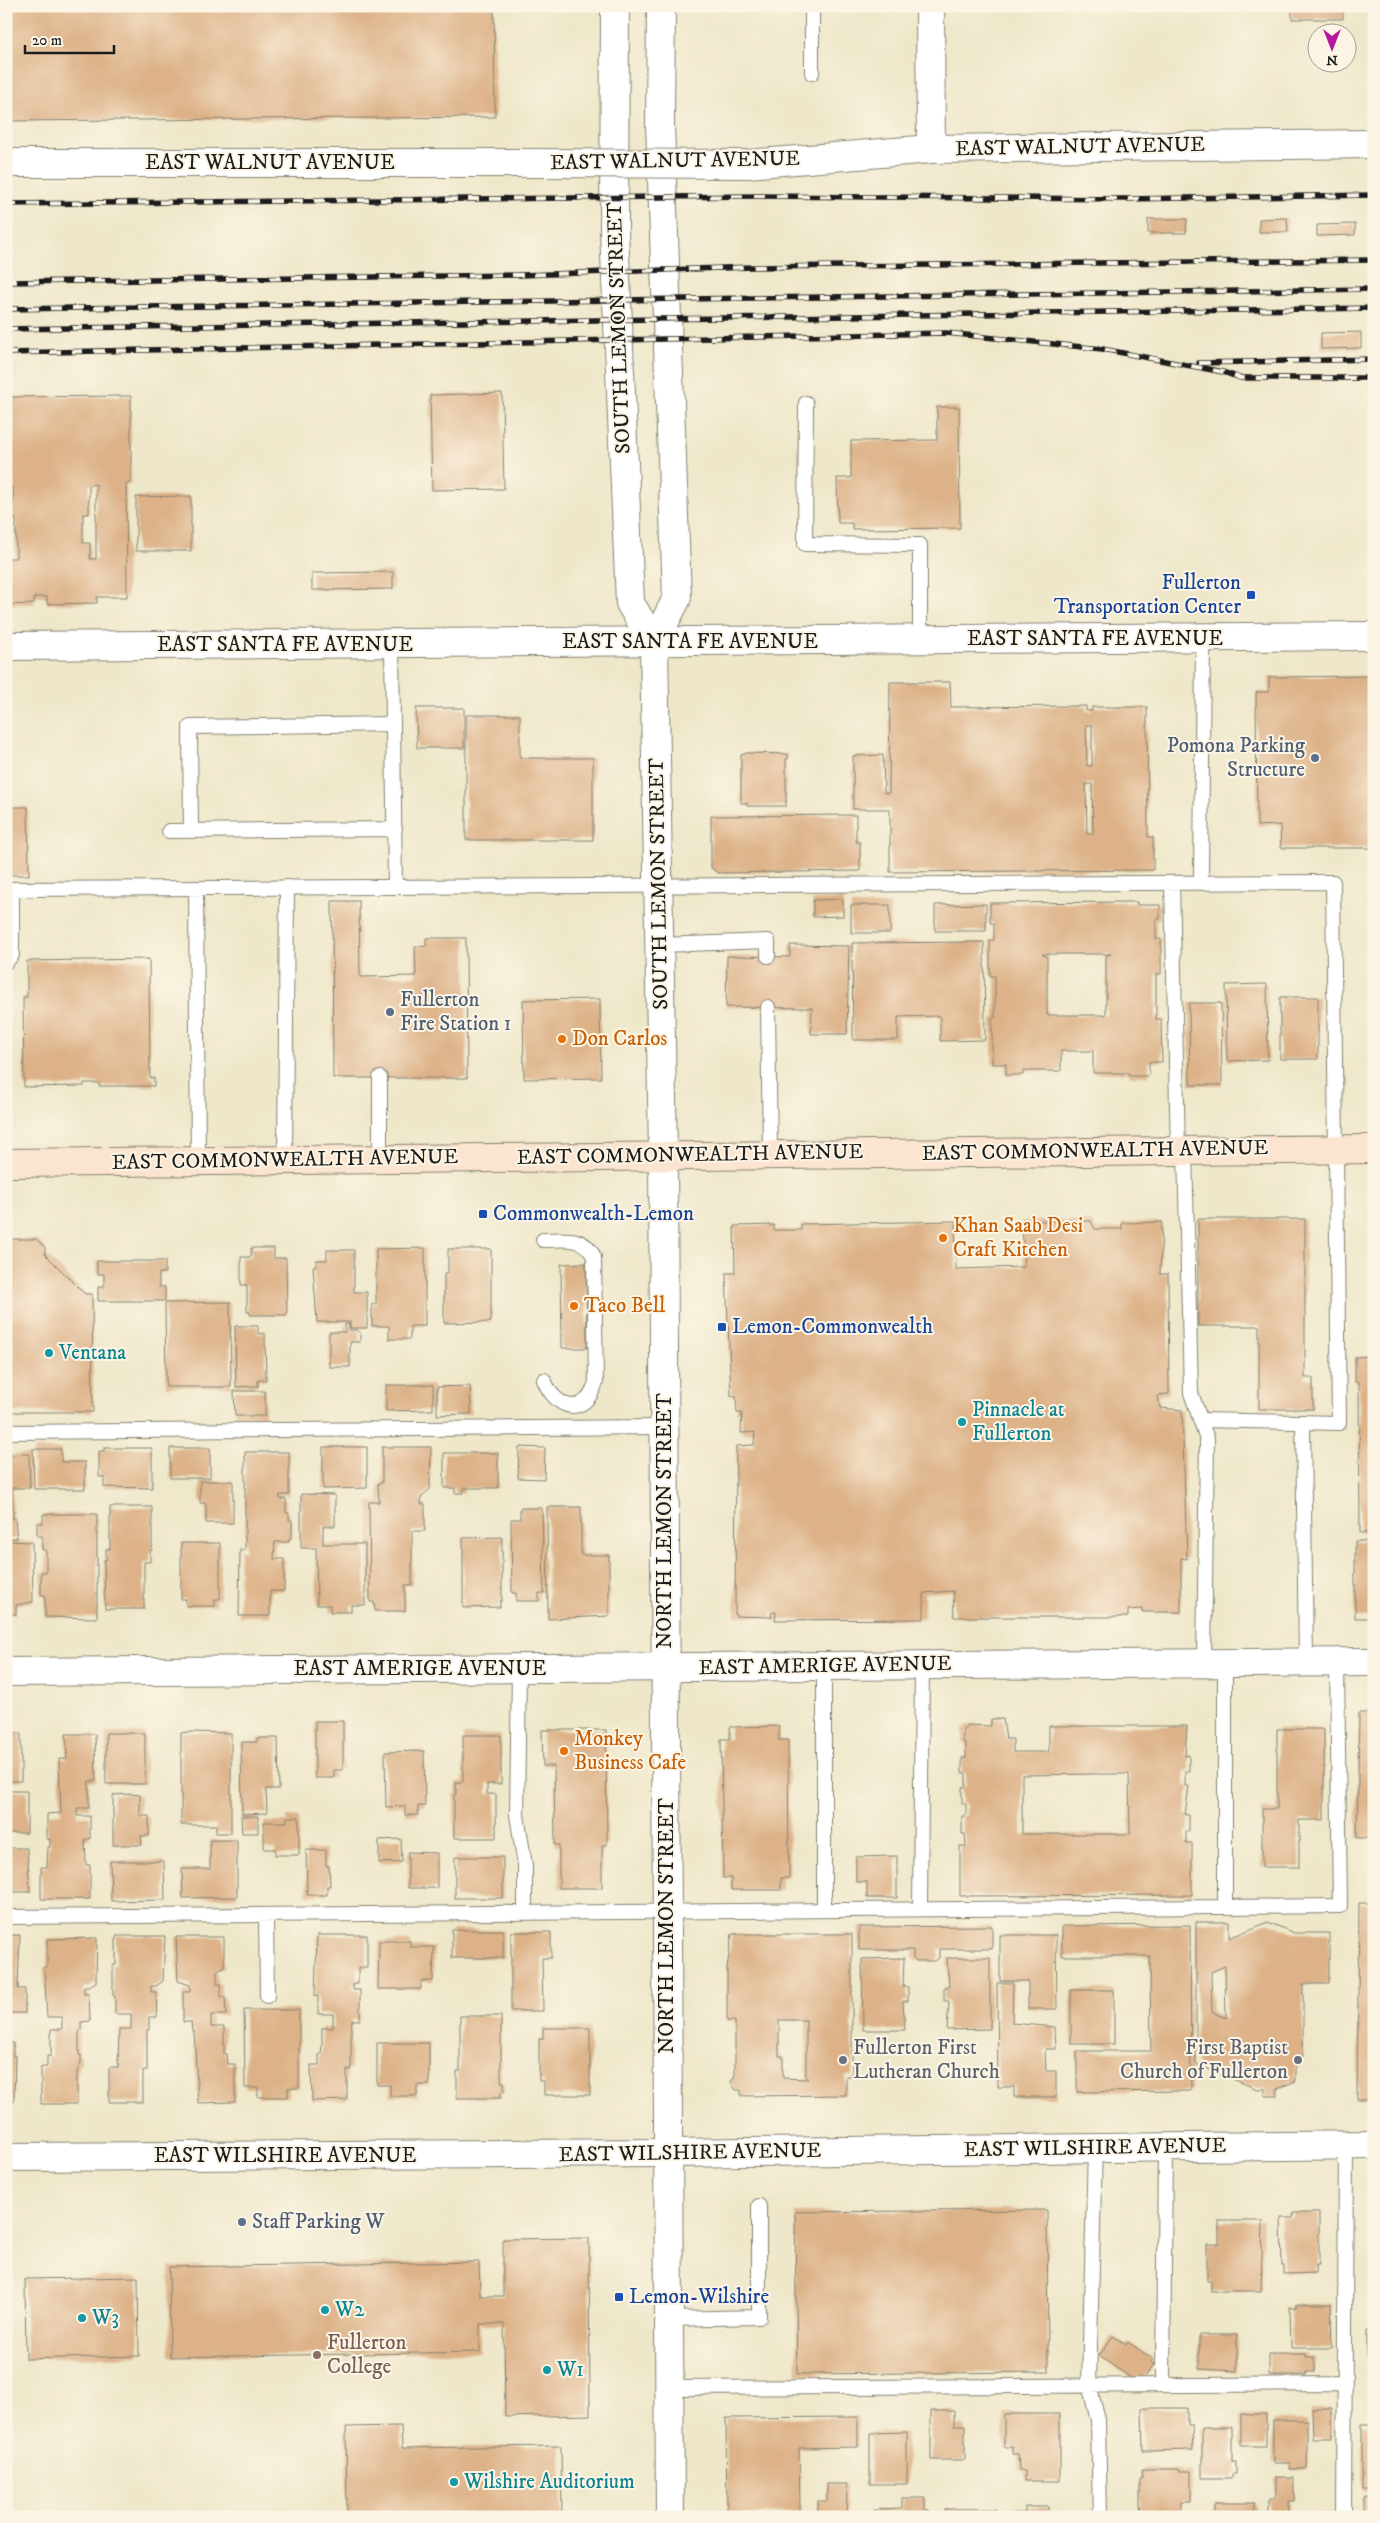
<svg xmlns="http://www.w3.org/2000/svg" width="1380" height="2523" viewBox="0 0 1380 2523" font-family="'IM FELL DW Pica',serif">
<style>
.building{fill:#ddb288;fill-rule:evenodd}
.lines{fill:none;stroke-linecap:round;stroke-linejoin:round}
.service-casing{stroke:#858272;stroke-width:16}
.minor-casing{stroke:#858272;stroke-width:30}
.tertiary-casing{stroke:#858272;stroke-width:30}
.secondary-casing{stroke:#858272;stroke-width:30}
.service{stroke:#fff;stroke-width:14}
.minor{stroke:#fff;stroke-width:28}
.tertiary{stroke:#fff;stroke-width:28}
.secondary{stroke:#fce5d0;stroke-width:28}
.rail-casing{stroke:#1c1c1c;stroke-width:5.5}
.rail{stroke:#fcf5e5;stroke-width:4;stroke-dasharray:11;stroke-linecap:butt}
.minor-bridge-casing{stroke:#858272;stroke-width:30;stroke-linecap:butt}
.minor-bridge{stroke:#fff;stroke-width:28}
.transit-dot{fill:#1a4fb4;stroke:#fcf5e5;stroke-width:2}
.service-dot{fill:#5c6f8a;stroke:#fcf5e5;stroke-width:2}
.food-dot{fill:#e8710a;stroke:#fcf5e5;stroke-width:2}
.culture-dot{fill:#0f9aa8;stroke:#fcf5e5;stroke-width:2}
.worship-dot{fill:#6b7280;stroke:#fcf5e5;stroke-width:2}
.education-dot{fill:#8d6e63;stroke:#fcf5e5;stroke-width:2}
.labels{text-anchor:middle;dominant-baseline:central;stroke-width:4;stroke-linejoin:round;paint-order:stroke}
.street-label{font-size:21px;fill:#1c1c1c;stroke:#fcf5e5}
.transit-label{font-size:21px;fill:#164399;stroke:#fcf5e5;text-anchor:start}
.service-label{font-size:21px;fill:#4e5e75;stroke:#fcf5e5;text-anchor:start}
.food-label{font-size:21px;fill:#c56008;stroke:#fcf5e5;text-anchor:start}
.culture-label{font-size:21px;fill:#0d838f;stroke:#fcf5e5;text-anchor:start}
.worship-label{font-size:21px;fill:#5b616d;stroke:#fcf5e5;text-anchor:start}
.education-label{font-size:21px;fill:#785e54;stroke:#fcf5e5;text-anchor:start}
</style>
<rect width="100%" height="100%" fill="#fcf5e5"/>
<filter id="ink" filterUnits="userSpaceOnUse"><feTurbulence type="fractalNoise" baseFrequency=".02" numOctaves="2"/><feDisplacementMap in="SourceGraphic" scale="10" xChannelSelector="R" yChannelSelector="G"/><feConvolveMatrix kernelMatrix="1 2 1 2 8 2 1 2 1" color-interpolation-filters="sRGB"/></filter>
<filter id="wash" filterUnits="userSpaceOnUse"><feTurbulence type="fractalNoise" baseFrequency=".0096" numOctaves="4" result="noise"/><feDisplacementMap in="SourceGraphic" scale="20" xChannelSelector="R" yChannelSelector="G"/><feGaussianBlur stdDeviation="1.12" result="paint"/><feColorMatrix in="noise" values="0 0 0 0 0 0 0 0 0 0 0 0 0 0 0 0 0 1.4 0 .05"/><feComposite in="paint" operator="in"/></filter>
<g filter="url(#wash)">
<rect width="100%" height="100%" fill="#eee7c9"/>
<g id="blocks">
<path class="building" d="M6,6h488l1,111 -489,4z
M1292,6h51v13h-51z
M1287,218l1,14h-29v-13z
M1148,219h39l-1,14h-38z
M1355,224v11l-38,1v-11z
M1361,332v16l-40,1v-16z
M502,393l2,96 -72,1 -2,-95z
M131,396v87l-5,1 1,113h-30v6l-50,1v-7h-13v7l-28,1v-47h10v-39h-7v-15h4v-16h-4v-31h-3v-60zM96,484v75h-6v-16h-7v-29h6v-29z
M937,407h22l1,121 -108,1v-6h-14l-1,-45h14v-37l86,-1z
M191,496v55h-55v-54z
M393,572v17l-81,1v-17z
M1374,676v172h-93l-1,-23 -23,1 -1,-134h13v-15z
M890,682h60l1,25 135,-1v5h6v-4h55l1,130h5v33l-263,2v-63h-37v-53l30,-1 1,38h5zM1086,725h6v41h-5zM1086,784h6l1,50h-6z
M416,708h48v40h-47z
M466,715h54v43h73v82h-127z
M747,753l41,1v5h-2v47h-39v-3h-6v-48z
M6,807h22l1,68h-23z
M856,815v27h4v29l-142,2 -7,-5v-52z
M843,899v17l-30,1v-17z
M332,901h27l1,76 56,-1 -1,-29 11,-1v-8h40l1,140h-134z
M1137,902v3h23v14h-4v20h5v35h-5v45h5l1,43h-13v14h-20v-3h-36v-22h-32v20h-38v4h-17v-11h-14v-46h3v-42h-5v-36h4v-17h-4v-20zM1042,954h69l-5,2v59h-59v-58z
M986,904v27h-51v-26z
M851,905h39v28h-39z
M984,942l1,98 -45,1v-25l-42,1v23h-45l-1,-97z
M790,945l59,1 -2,88h-36l1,-26 -86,-1 1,-51 63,1z
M149,959l1,119h4v8h-55v-3h-15v3l-60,1 -1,-90h4v-36z
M1267,984l1,76 -41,1 -1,-76z
M1280,997h38v62h-38z
M600,999l1,79 -77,1 -1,-79z
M1189,1003h32l1,82h-32z
M1198,1219h107v159h8v31h-54v-83h-61z
M955,1221l1,48 68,-2 -2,-46h69l4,8h27v-6l40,-1 -2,52h8l1,120 -11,1 2,13 22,2 5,149 -6,-1v54h-39v-3l-14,1v7h-174l-1,-26 -29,2v26l-149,1 1,-8 -5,1 1,4 -37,-1 1,-170 18,-1 1,-13 -14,1 1,-20h-5l-1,-17h-5l-5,-123h9l-1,-47 40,-1v5h27v-6z
M6,1239h30l9,8v7l40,40h7l1,118h-87z
M251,1248h23v10h12l1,57h-37v-3h-3v-27h-6v-28h10z
M425,1248v78h-15v13h-21v-13h-17v-22h4v-55z
M448,1249h43v73l-47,1v-50h4z
M327,1250h27v42h13v36h-17v-6h-33l-4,-56h3v-6h11z
M97,1261h68v12h-6v14h6v14h-67v-14h6v-13h-7z
M586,1263l1,85h-25l-1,-84z
M230,1302l1,85h-65l-1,-84z
M345,1324h4v6h9l2,2v10h-10v25h-21v-35h16z
M235,1326h23v8l7,-1 1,47h-8v6l-22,1z
M1374,1356v177h-14l-1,-151h-4v-25z
M386,1385h47v25l-47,1z
M470,1386l1,28 -34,1v-28z
M234,1391h31v25h-30z
M323,1447h44v41l-44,1z
M382,1447h49l-1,42 -9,8v7h4v27h-13v54h-7v26h-30l-1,-9h-4l-1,-100h10l-1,-18 4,-1z
M519,1447l26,1 -1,31 -26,-1z
M104,1448h48v40l-48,-1v-10h-5v-26h5z
M170,1448h40v30h-40z
M33,1449h28v13h24v27h-51z
M245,1452h44v43h-9v4h6v14h3v7h3v18h-3v4h-14l-1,17h10v32h-14v25h-31l1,-66h5z
M444,1453h54v35h-34v5h-9v-5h-11z
M29,1454l1,34h-18l1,29h-7v-41h4v-21z
M200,1481h33v42h-27v-20h-6z
M301,1494l34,1v31h-12v18h42v61h-14v7h-21v-7h-13l-1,-57h-15z
M110,1507h42v43h-2v12h-6v47h-39l-1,-49h2v-11h4z
M547,1507h34v48h28v61l-61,3z
M520,1508h22l2,85h-5v8h-23v-8h-4l-1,-74h9z
M43,1514h54v104l-52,-1v-22h-4v-23h5v-22h-4v-14h-5v-13h6z
M6,1518h9l2,20 -11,1z
M502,1537v64h-2v6l-37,1v-70z
M6,1541l26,1 1,60 -17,3v9h-10z
M1355,1541h19v77h-19z
M181,1543h39v56h-5v7h-29v-7h-5z
M1359,1713h15v125h-17z
M991,1719h12l3,20h7v13h36v-26h138l-2,30 4,-1v16h-4v15h4l-4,29h4v16h-3v12h6v52l-232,1v-50h6l-1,-12h-3v-18h4v-12h-4v-17h4v-14h-4v-15h4v-15h-3v-15h3v-3l25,1zM1095,1774h34l1,60h-108v-59z
M315,1721h28v49h-9v8h-19z
M779,1726v14h9l1,138h-8v12h-50v-12h-8l-2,-139h9v-12z
M1277,1729h47v91h-25v47h-37v-58h15z
M542,1730h64l1,115h-5v43h-43v-43h-4l-1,-79h-11z
M187,1732l44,1v100h-15v-8h-35v-92z
M6,1733h15v48h-15z
M106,1733h39v51h-39z
M66,1734h29l1,47h-7v27h-12v8h13v23h-5l1,26h4v34h-49v-32h6l1,-20h2v-8h-3v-25l14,-1 -2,-54h8z
M463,1735h38v49h-14v10h9v44h-42v-44h2v-12h7z
M257,1738h21l1,51h-13l1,24 -25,1 -1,-72h16z
M424,1751l1,55h-7v9h-13v-9l-19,1 -1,-55z
M6,1791h21v42h-21z
M131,1794l9,1v21h9v20h-8l1,9h-29v-50z
M241,1816h17v17h-16z
M287,1817h12v38h-24v-6h-11v-27h23z
M401,1839l1,23 -23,1v-23z
M210,1840h27v57l-54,1 -1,-29h28z
M6,1848h21l3,44h-24z
M306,1850h20v16h3l1,20h-3v9h-20z
M408,1852l29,1v35h-29z
M897,1856v42h-30v-16h-11v-25z
M455,1857h48v41h-48z
M110,1861h54l1,39 -54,1z
M1359,1903h15v196h-17z
M1196,1922h33v16l39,-16 26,11h35v51h-26v73h-7v24l-19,8v7h-12v-7h-8l-61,-25zM1225,1966l1,52 -14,-6 -1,-40z
M1190,1925l1,166 -114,1v-41h74l-1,-95h-88v-30z
M992,1926v23h-53v9l-4,3h-19l-3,-4v-7h-54v-23z
M452,1930h51v28h-51z
M511,1932h40v26h-9l1,53h-32z
M732,1934h120v142h-6v19l-105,1v-6h-5l-5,-8 4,-7v-54h-8v-53zM779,2020h27v57l2,2 -25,-1v-22h-4z
M6,1935h14l-2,54h7v24h-19z
M317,1935h50v33h-9v16h-5v6h7v30h-8l-1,8v42h-4v30l-35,1 -1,-36h8v-11h2l1,-10v-16h11v-14h-15v-18h-3z
M1000,1935h56l1,74h-29v-28h-28z
M116,1936h49l-2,45 -7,5h-5v6h5l1,25h-8v13h-2v41h-4v31h-34v-35h9l1,-38h12v-15h-16v-18h-2v-31h3z
M176,1937h48v31l-7,3v13h4v13h4l1,18h-15v12h13v27h2l1,10h8v38l-37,1 -4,-72h-2l-1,-9h-8v-30h7v-7l-12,-4z
M97,1938l-1,44 -8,5h-4v7h5l1,27 -9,1v8l-2,1v24h2v9h-2v7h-2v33h-36v-37h6v-11h4v-27h11v-12h-15l-3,-50h3v-28z
M379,1941h31v6h24l-1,34h-12v8h-43z
M904,1958l-1,29h5v14h-5l2,29h-42l-1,-71z
M947,1958h43v71l-43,1 2,-29h-5v-14h5z
M997,1983h16l-1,40 43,4 1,22h-11l1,22h10v26h-42v-10h-16z
M1071,1990h43v54h-43z
M244,2010h55v78h-11v9h-30v-9h-13z
M460,2016h41v66h3v10h-3v6h-44v-27h3z
M543,2028h47v67h-46v-14h-5v-42h4z
M6,2043h7v13h2l-1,45h-8z
M377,2043h52v42h-12v11h-27v-11h-13z
M1047,2210l1,162 -251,2 -2,-162z
M1293,2213h26v52h-3v8l-32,1v-8h-2l-1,-48h12z
M1219,2221h44l-2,70h-50v-10h-4v-37h12z
M589,2238l1,177 -85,2 -1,-93h-24v28l-310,5 -1,-90 310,-5 1,34h23v-57z
M138,2277l1,79 -113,3 -1,-80z
M1297,2304h34l1,44h-41l-1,-41h7z
M1367,2331h7v29h-7z
M1199,2335h38v36l-38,-2z
M1113,2336l13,9 2,-3 25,17 -2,3 3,2 -14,20 -41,-28z
M1269,2354h37v3h9v15h-9v3h-37z
M1142,2408h45v17h5l1,25 -50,1z
M1312,2409h20v29h-19z
M931,2411h23v15h11v34h-34z
M1004,2414h56v67h-35v-10h-6l-1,-17h-5v-7h-9z
M1241,2414h25v32h-25z
M858,2417v30l-59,1 1,65 -73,1 -1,-96z
M1273,2420h34v49h-17v-6h-17z
M1362,2425h12v65h-12z
M401,2426l1,22 159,-2 1,71h-215l-1,-90z
M1202,2427h30v35h4v12h-4v4h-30z
M907,2432v52h-37v-51z
M1142,2469h37v2h12v30h-10v11h7v5h-43v-3h-3l-2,-8v-28h2z
M1275,2477h19v23h-5v14l41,-1v4h-61v-18h6z
M827,2484h20l-1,33h-36v-4h8v-12h9z
M1363,2497h11v20h-11z
M902,2498h23v12h4v7h-55v-7l28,-1z
M1214,2503h41v14h-41z
M1025,2507h23v6h4v4h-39v-4h12z
M945,2509h51v8h-51z"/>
</g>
</g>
<g filter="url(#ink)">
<use href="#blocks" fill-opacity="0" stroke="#858272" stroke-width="1"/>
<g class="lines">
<g class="service-casing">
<path id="service" d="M812,6v67
M806,403l-1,141 115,1v95
M392,644l3,243
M169,831l226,-2
M191,831l-1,-104 203,-3
M1172,883l6,268
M1201,883l2,-245
M196,888l2,273
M6,889l1327,-7 6,541 -138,-3
M661,945l107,-4v15
M6,962l6,-7v-66
M768,1007l2,147
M380,1078v81
M1185,1151l6,242 16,46 -3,224
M285,1160l2,-273
M543,1240c20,0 42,-5 51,17l2,125c-11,36 -40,28 -52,-2
M1303,1423l3,239
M6,1432l659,-5
M824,1666v244
M519,1668l-2,147 8,50v48
M1225,1907v-244
M920,1909l2,-244
M266,1915l1,81
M6,1917l1334,-11 -3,-244
M1095,2147l-6,238 9,35 2,97
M669,2319l90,-2v-111
M1163,2385l2,-238
M670,2388l675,-4
M1344,2517l2,-372"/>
</g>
<g class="minor-casing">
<path id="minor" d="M930,6l1,143
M6,163h526
M747,164l184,-15 443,-5
M6,646l1368,-10
M6,1672l1368,-10
M6,2157l662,-4 706,-8"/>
</g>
<g class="tertiary-casing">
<path id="tertiary" d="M615,6l-1,225 16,372 24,40
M661,6l-1,118 17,474 -23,45 9,512 7,1362"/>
</g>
<g class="secondary-casing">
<path id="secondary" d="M6,1163l1368,-14"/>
</g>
<use href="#service" class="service"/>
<use href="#minor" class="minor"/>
<use href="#tertiary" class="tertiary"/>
<use href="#secondary" class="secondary"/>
<g class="rail-casing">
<path id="rail" d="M6,204l751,-8 369,3 248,-4
M6,282l515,-7 231,-8 622,-7
M6,309l1368,-20
M6,329l1368,-21
M6,353l940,-20 156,16 121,23 17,6h134
M1199,363l175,-4"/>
</g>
<use href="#rail" class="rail"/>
<g class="minor-bridge-casing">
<path id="minor-bridge" d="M532,163l215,1"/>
</g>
<use href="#minor-bridge" class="minor-bridge"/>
</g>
</g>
<g class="transit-dot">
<rect x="1246" y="590" width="10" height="10" rx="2.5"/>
<rect x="478" y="1209" width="10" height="10" rx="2.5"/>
<rect x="717" y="1322" width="10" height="10" rx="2.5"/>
<rect x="614" y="2292" width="10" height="10" rx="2.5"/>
</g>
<g class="service-dot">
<circle cx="1315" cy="758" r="5"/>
<circle cx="390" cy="1012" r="5"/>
<circle cx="242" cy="2222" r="5"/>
</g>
<g class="food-dot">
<circle cx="562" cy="1039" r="5"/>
<circle cx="943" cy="1238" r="5"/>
<circle cx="574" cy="1306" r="5"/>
<circle cx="564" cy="1751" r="5"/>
</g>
<g class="culture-dot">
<circle cx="49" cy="1353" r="5"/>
<circle cx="962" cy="1422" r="5"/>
<circle cx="325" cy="2310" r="5"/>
<circle cx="82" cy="2318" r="5"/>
<circle cx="547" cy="2370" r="5"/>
<circle cx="454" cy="2482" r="5"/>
</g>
<g class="worship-dot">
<circle cx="843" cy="2060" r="5"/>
<circle cx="1298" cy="2060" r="5"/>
</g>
<circle class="education-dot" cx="317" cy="2355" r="5"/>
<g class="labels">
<g class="street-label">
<text transform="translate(1080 147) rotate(-1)">EAST WALNUT AVENUE</text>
<text transform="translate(675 161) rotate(-1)">EAST WALNUT AVENUE</text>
<text x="270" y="163">EAST WALNUT AVENUE</text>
<text transform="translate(619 328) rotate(-92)">SOUTH LEMON STREET</text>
<text x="1095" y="639">EAST SANTA FE AVENUE</text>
<text x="690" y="642">EAST SANTA FE AVENUE</text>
<text x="285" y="645">EAST SANTA FE AVENUE</text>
<text transform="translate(659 884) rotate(-91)">SOUTH LEMON STREET</text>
<text transform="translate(1095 1151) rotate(-1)">EAST COMMONWEALTH AVENUE</text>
<text transform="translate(690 1155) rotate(-1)">EAST COMMONWEALTH AVENUE</text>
<text transform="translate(285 1160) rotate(-1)">EAST COMMONWEALTH AVENUE</text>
<text transform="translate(665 1521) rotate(-90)">NORTH LEMON STREET</text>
<text transform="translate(825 1666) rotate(-1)">EAST AMERIGE AVENUE</text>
<text x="420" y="1669">EAST AMERIGE AVENUE</text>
<text transform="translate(667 1926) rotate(-90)">NORTH LEMON STREET</text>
<text transform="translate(1095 2148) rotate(-1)">EAST WILSHIRE AVENUE</text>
<text transform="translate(690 2153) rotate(-1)">EAST WILSHIRE AVENUE</text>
<text x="285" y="2156">EAST WILSHIRE AVENUE</text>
</g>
<g class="transit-label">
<text x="1241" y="583" text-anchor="end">Fullerton<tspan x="1241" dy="24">Transportation Center</tspan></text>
<text x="493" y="1214">Commonwealth-Lemon</text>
<text x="732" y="1327">Lemon-Commonwealth</text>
<text x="629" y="2297">Lemon-Wilshire</text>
</g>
<g class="service-label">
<text x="1305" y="746" text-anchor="end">Pomona Parking<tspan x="1305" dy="24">Structure</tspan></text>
<text x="400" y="1000">Fullerton<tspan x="400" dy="24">Fire Station 1</tspan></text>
<text x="252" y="2222">Staff Parking W</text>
</g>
<g class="food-label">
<text x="572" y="1039">Don Carlos</text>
<text x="953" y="1226">Khan Saab Desi<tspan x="953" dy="24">Craft Kitchen</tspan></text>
<text x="584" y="1306">Taco Bell</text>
<text x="574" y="1739">Monkey<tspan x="574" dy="24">Business Cafe</tspan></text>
</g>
<g class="culture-label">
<text x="59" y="1353">Ventana</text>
<text x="972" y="1410">Pinnacle at<tspan x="972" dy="24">Fullerton</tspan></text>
<text x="335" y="2310">W2</text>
<text x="92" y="2318">W3</text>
<text x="557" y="2370">W1</text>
<text x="464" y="2482">Wilshire Auditorium</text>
</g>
<g class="worship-label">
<text x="853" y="2048">Fullerton First<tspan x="853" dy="24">Lutheran Church</tspan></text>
<text x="1288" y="2048" text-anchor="end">First Baptist<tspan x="1288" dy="24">Church of Fullerton</tspan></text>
</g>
<g class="education-label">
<text x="327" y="2343">Fullerton<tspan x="327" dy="24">College</tspan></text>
</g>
</g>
<rect width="1380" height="2523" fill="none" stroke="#fcf5e5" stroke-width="25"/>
<g transform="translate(1332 48) rotate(180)"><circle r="24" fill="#fcf5e5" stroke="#a29e95"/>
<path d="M0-4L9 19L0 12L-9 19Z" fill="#b5179e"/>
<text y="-8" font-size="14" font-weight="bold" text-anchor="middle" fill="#1c1c1c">N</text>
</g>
<path d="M25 45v8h89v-8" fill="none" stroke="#1c1c1c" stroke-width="2.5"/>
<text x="32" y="45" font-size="15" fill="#1c1c1c" stroke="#fcf5e5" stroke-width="4" paint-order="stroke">20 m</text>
</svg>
